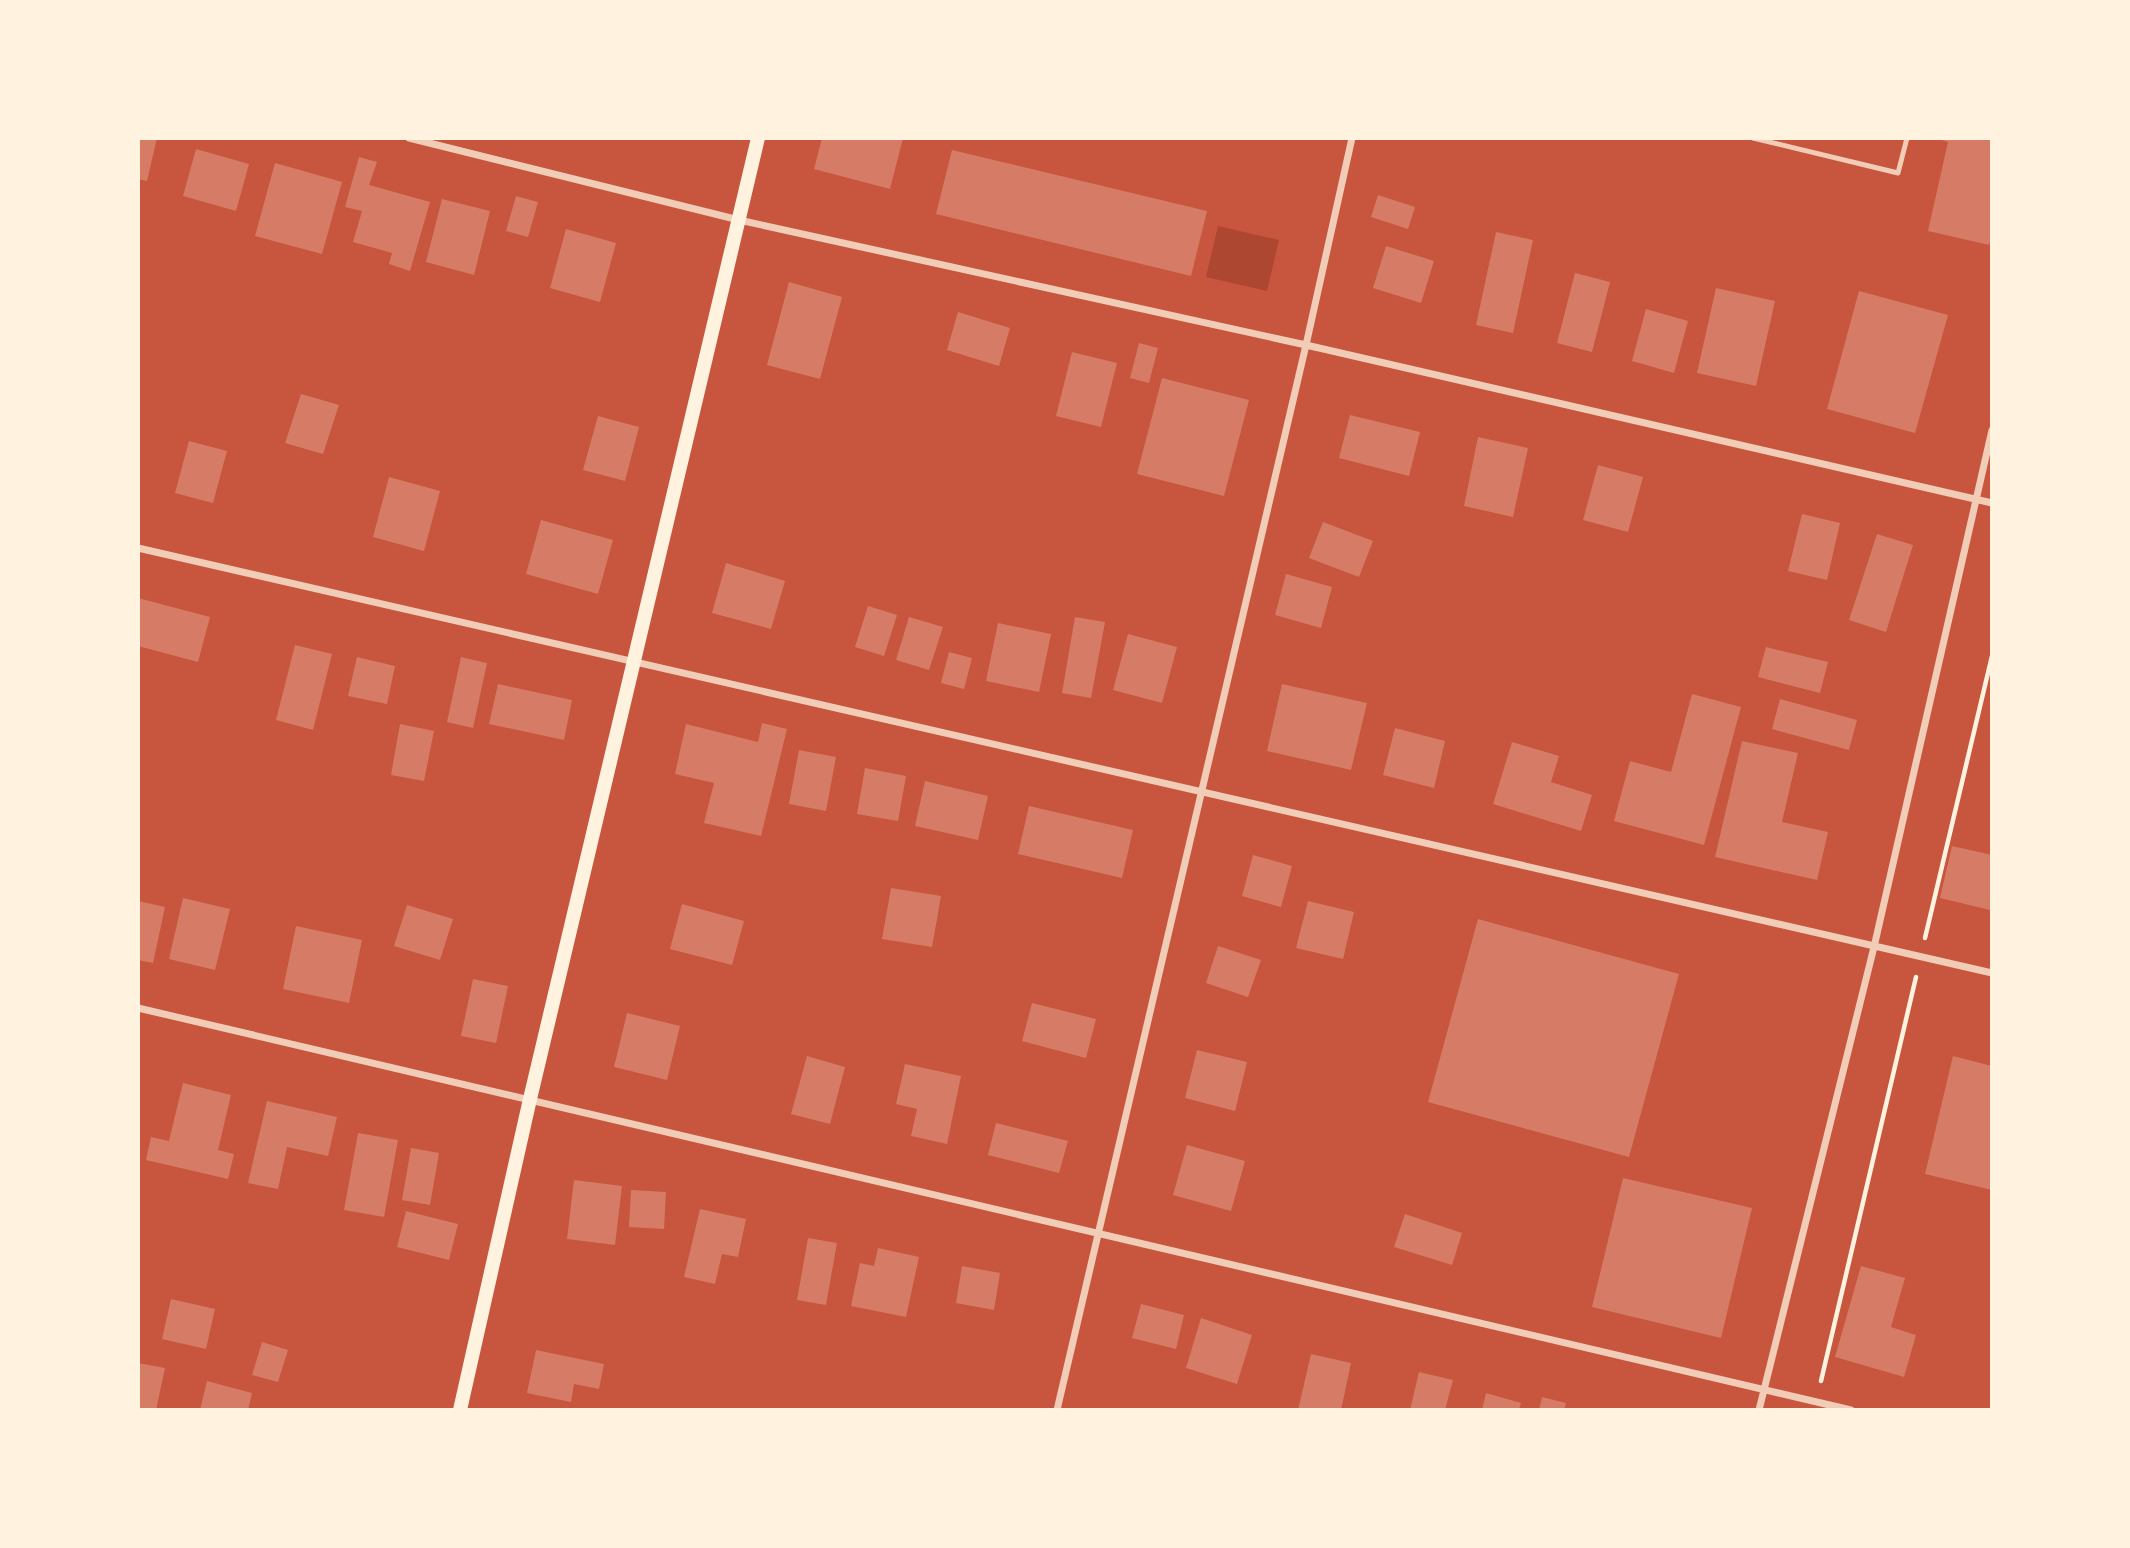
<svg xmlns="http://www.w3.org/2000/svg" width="2130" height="1548" viewBox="0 0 2130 1548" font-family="Georgia,serif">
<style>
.green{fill:#ae4732}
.building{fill:#d67c66}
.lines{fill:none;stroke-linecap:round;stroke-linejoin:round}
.path{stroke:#fff3e0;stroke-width:4.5}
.service{stroke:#f1ccb7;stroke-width:5}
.minor{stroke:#f1ccb7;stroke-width:7}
.secondary{stroke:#fff3e0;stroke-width:14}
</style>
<rect width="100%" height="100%" fill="#c8553d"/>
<path class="green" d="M1218,226l61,14 -12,51 -61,-14z"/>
<path class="building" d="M138,138h19l-10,43 -9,-2z
M822,138h81l-13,51 -76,-20z
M1935,138h57v97l-3,10 -61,-14 20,-89z
M196,149l53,15 -13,47 -53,-15z
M952,150l255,61 -16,65 -255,-62z
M359,157l18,5 -8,23 61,17 -20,69 -21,-7 3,-11 -39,-11 9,-31 -17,-4z
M275,163l67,19 -20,72 -67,-18z
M1378,195l37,12 -7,22 -37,-12z
M516,196l22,6 -10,35 -22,-6z
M442,199l48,12 -16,64 -48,-13z
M566,229l50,14 -16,59 -50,-14z
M1496,232l37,8 -20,93 -37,-8z
M1386,246l48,15 -13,42 -48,-15z
M1575,273l35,9 -18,70 -35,-9z
M789,282l53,15 -22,82 -53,-14z
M1716,288l59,13 -19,85 -59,-13z
M1859,291l89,24 -33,118 -88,-24z
M1646,309l42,12 -14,52 -42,-12z
M958,312l52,16 -11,38 -52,-16z
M1139,343l19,5 -9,35 -19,-5z
M1072,352l45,11 -16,64 -45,-11z
M1162,378l87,22 -25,96 -87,-22z
M301,394l38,11 -16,49 -38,-11z
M1350,415l70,17 -11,44 -70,-18z
M598,416l41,11 -14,54 -42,-11z
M1478,437l50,11 -15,69 -49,-11z
M189,441l38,10 -14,52 -38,-10z
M1598,465l45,12 -15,55 -45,-12z
M389,477l51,14 -16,60 -51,-14z
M1802,514l38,9 -13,57 -39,-9z
M541,520l72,20 -15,54 -72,-20z
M1323,522l50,19 -14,36 -50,-19z
M1877,534l36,11 -27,87 -37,-12z
M726,563l59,18 -14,48 -59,-16z
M1286,574l46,13 -11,41 -46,-13z
M138,598l72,19 -12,45 -60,-16z
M868,606l29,9 -13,41 -29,-9z
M909,617l34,10 -14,43 -33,-10z
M1075,617l30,5 -14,76 -29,-5z
M998,623l53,11 -12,58 -53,-11z
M1128,634l49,13 -15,56 -49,-13z
M295,645l37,9 -19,76 -37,-10z
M1766,647l62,15 -8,31 -62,-16z
M949,652l23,6 -8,31 -23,-6z
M357,657l38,9 -8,38 -39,-8z
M461,657l26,6 -14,65 -26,-6z
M498,684l74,16 -8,40 -75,-16z
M1282,684l85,19 -16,67 -84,-19z
M1692,694l49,13 -37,138 -90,-24 16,-60 41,11z
M1780,699l77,21 -8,30 -77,-21z
M762,723l25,6 -26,107 -57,-13 10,-40 -39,-9 11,-50 72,18z
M400,724l34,7 -10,50 -33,-6z
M1395,728l50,13 -11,47 -51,-13z
M1742,741l56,12 -16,69 46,10 -11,48 -102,-23z
M1512,742l47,14 -8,26 41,13 -11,36 -88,-27z
M799,750l37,7 -10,54 -37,-7z
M865,768l41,8 -8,45 -41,-7z
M925,781l63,15 -10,44 -63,-14z
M1029,806l104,24 -11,48 -104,-24z
M1952,846l40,9 -2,55 -50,-12z
M1253,855l39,11 -11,41 -39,-11z
M891,888l50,8 -9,51 -50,-8z
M183,898l47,11 -15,61 -46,-11z
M138,901l27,6 -12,56 -15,-3z
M1308,901l46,11 -11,47 -47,-11z
M682,904l62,17 -12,44 -62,-16z
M407,905l46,14 -13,41 -46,-14z
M1478,919l201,55 -50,183 -201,-55z
M296,926l66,14 -13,63 -66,-14z
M1218,946l43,14 -13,37 -42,-14z
M473,979l35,7 -12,57 -35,-7z
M1032,1003l64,16 -10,39 -64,-17z
M627,1013l53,13 -13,54 -53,-13z
M1197,1050l50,12 -12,49 -50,-13z
M807,1056l38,11 -15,57 -39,-10z
M1953,1056l39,10v124l-67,-16z
M905,1064l56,12 -14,68 -36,-8 6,-27 -21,-5z
M183,1083l48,12 -13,55 16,4 -6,25 -82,-19 5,-23 18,4z
M267,1101l70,16 -9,39 -41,-9 -9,42 -30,-6z
M996,1123l72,18 -9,32 -71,-18z
M358,1133l40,7 -14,77 -40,-7z
M1187,1145l58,16 -14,50 -58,-16z
M411,1148l28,5 -9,52 -28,-5z
M1623,1178l129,30 -31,130 -129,-31z
M574,1180l48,6 -7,59 -48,-6z
M631,1190l35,2 -2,37 -35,-2z
M700,1209l46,10 -8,38 -16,-3 -7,30 -31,-7z
M406,1211l52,13 -9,36 -52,-13z
M1405,1214l57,19 -10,32 -58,-18z
M808,1238l29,5 -11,62 -29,-5z
M878,1248l41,9 -13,60 -55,-11 9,-43 14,3z
M962,1266l38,7 -6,37 -38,-7z
M1861,1266l44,12 -14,49 25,8 -12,42 -69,-20z
M171,1299l44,10 -9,40 -44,-10z
M1141,1304l43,11 -8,34 -44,-11z
M1201,1318l51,17 -15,49 -51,-16z
M262,1342l26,8 -10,32 -26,-7z
M536,1350l68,14 -5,25 -25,-5 -3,18 -44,-9z
M1311,1354l40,9 -10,47h-43z
M138,1363l27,5 -9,42h-18z
M1419,1372l34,8 -8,30h-35z
M207,1381l45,12 -4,17h-48z
M1486,1393l35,10 -2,7h-37z
M1542,1397l24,6 -2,7h-25z"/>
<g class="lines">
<path class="path" d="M1925,938l67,-282
M1821,1381l95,-404"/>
<path class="service" d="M1753,138l145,35 9,-35"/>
<path class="minor" d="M409,138l330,82 567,125 686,158
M138,548l1854,425
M138,1008l1713,402
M1057,1410l249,-1065 46,-207
M1759,1410l115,-463 118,-517"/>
<path class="secondary" d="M460,1410l70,-311 228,-961"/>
</g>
<rect width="2130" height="1548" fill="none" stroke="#fff3e0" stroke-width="280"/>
</svg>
